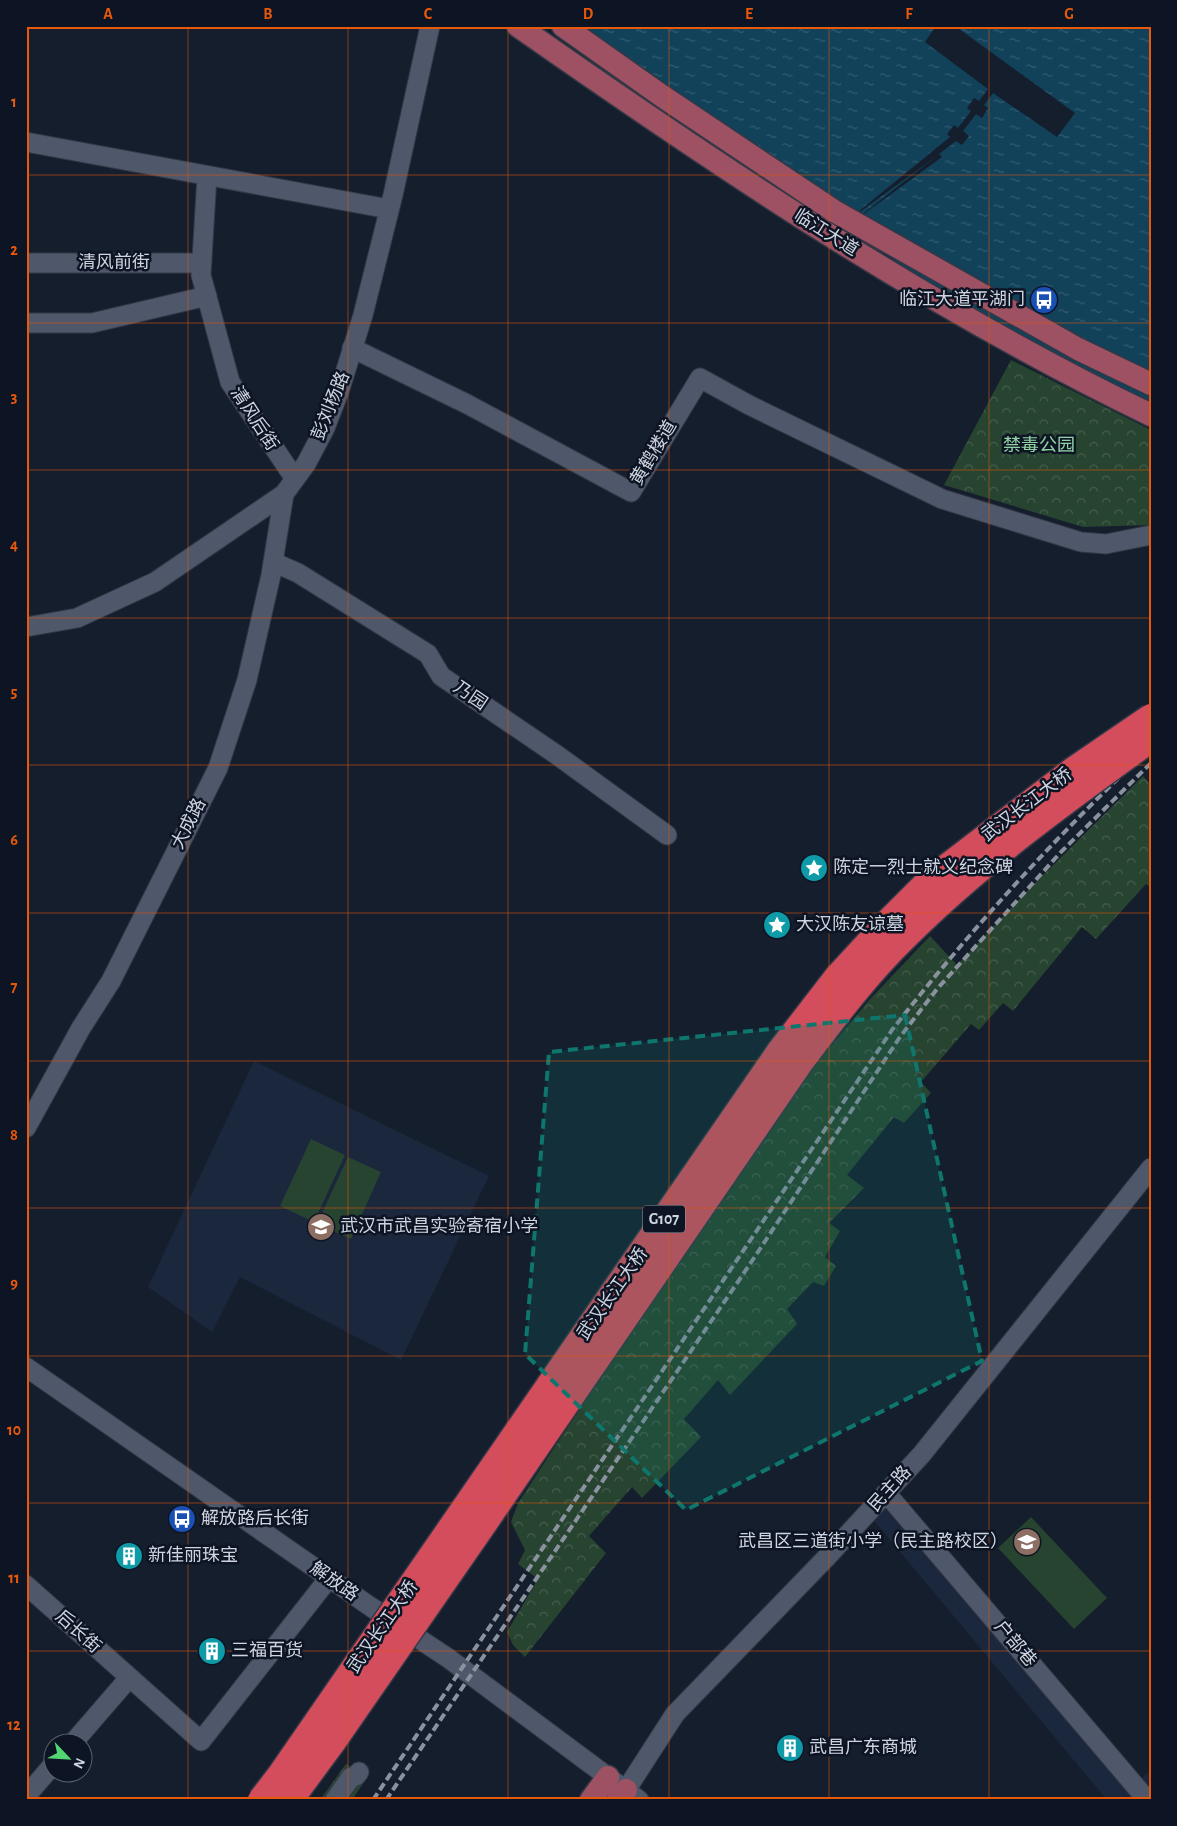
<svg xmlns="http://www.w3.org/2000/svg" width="1177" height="1826" viewBox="0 0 1177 1826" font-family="'Alegreya Sans','Noto Sans SC',sans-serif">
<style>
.built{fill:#1b273c}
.forest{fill:url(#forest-crowns)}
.pitch{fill:#274430}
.water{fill:url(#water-ripples)}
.pier{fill:#151e2d}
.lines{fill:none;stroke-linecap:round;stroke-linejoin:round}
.minor-casing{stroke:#343846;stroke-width:21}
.major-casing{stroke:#343846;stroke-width:25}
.minor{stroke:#4e586a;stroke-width:19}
.major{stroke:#9e5162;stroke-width:22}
.rail{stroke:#8b929f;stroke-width:4;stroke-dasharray:8 4;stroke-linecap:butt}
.highway-bridge-casing{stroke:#343846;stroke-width:29;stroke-linecap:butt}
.highway-bridge{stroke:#d44d5c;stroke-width:26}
.marked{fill:#0f766e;fill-opacity:0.2;stroke:#0f766e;stroke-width:4;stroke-dasharray:10 6;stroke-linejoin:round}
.grid{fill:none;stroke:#e8590c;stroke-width:1;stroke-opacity:0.55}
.labels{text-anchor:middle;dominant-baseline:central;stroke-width:5;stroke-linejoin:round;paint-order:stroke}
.shield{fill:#0d1423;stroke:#959ba7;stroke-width:1}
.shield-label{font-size:16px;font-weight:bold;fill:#cfd5e0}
.street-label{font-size:18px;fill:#cfd5e0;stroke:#0d1423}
.poi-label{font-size:18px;fill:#cfd5e0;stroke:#0d1423;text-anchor:start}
.park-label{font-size:18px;fill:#91d4a4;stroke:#0d1423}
.neatline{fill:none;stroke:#e8590c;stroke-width:2}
.grid-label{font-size:16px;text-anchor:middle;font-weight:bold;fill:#e8590c}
</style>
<defs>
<pattern id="forest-crowns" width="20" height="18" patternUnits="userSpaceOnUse" patternTransform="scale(1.25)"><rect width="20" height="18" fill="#274430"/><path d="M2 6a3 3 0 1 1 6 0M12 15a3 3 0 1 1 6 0" fill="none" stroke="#455e4e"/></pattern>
<pattern id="water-ripples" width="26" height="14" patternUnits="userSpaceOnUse" patternTransform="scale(1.25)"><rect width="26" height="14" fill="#11425a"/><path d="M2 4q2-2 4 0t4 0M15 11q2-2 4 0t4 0" fill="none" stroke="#335c71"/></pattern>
</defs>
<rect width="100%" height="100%" fill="#151e2d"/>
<path class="built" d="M254,1061l235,115 -88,184 -161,-83 -28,55 -64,-45z
M888,1499l248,284 15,-13v30h-44l-236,-283z"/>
<path class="forest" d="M1011,360l140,70v95l-68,2 -139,-42z
M1143,776l8,9v102l-5,-3 -50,55 -14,-12 -69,84 -10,-8 -24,27 -8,-6 -50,58 10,11 -27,30 -10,-6 -47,58 17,13 -35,35 11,8 -15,26 11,9 -12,20 -11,-4 -26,27 10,15 -67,71 -12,-15 -34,39 17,18 -59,61 -10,-11 -43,49 17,17 -81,104 -12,-12 -6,-13 31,-53 -20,-15 7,-14 -14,-28 7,-19 96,-146 193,-282 63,-76 60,-63 27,29 72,-76z
M346,1764l22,12 -16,24h-32z"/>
<path class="pitch" d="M311,1139l34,16 -31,67 -34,-16z
M348,1157l33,15 -30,67 -34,-15z
M1031,1517l76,81 -33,31 -76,-81z"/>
<path class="water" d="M573,26h578v385l-226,-130 -76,-52z"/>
<path class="pier" d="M936,26h19l120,87 -18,24 -64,-44 -9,12 4,3 -6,10 -6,-4 -13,17 6,5 -7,9 -6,-4 -17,13 3,3 -96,70 92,-72 -96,70 108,-88 -3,-3 7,-9 4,3 13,-17 -4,-3 7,-10 5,3 9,-12 -63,-47z"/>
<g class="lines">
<g class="minor-casing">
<path id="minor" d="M26,142l363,67
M207,176l-6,99 29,107 65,97
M26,263h176
M26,323h66l115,-27
M352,348l115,56 164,88 69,-114 49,27 193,94 139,43 25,2 45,-9
M273,562l25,11 130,81 13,22 116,79 110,80
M26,627l51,-9 78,-36 129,-88 22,-30 19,-36 14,-36 24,-77 30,-120 37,-169
M26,1128l55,-100 30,-47 107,-213 29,-88 24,-105 13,-81
M26,1367l345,240 77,51 191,142
M887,1494l256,301
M26,1585l175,156 128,-163
M72,1744l57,-66
M626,1790l49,-76 150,-155 97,-105 229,-286
M26,1796l26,-30
M335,1800l16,-23 5,-1 3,-4"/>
</g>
<g class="major-casing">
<path id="major" d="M518,26c203,142 409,281 633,389
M563,26l99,70 172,115 244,138 73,35
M591,1800l17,-23
M618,1800l8,-10"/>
</g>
<use href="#minor" class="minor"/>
<use href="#major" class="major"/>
<path class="rail" d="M373,1800l519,-770c79,-101 166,-196 259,-283
M386,1800l364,-536 150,-227 37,-48 124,-137 90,-89"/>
<g class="highway-bridge-casing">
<path id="highway-bridge" d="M261,1800l20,-26 499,-723 58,-75 50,-54 43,-43 141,-108 79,-54
M290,1800l42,-57 151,-218 319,-465c32,-42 64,-85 102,-122 75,-75 161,-137 247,-199"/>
</g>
<use href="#highway-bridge" class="highway-bridge"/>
</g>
<path class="marked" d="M905,1015l77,346 -296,149 -161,-156 24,-302z"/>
<path class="grid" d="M188,26v1774M348,26v1774M508,26v1774M669,26v1774M829,26v1774M989,26v1774M26,175h1125M26,323h1125M26,470h1125M26,618h1125M26,765h1125M26,913h1125M26,1061h1125M26,1208h1125M26,1356h1125M26,1503h1125M26,1651h1125"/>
<defs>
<g id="bus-disc" transform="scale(1.4375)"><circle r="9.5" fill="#1a4fb4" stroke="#0d1423"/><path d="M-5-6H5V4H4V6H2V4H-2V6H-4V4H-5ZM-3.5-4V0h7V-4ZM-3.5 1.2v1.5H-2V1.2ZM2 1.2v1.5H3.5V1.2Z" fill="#fff"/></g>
<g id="sight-disc" transform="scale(1.4375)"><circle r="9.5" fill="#0f9aa8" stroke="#0d1423"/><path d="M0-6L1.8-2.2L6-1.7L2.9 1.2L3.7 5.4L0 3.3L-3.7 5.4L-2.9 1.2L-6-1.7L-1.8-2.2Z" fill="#fff"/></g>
<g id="school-disc" transform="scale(1.4375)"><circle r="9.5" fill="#8d6e63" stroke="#0d1423"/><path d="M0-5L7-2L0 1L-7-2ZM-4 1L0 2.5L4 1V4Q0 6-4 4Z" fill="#fff"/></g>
<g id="building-disc" transform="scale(1.4375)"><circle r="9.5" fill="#0f9aa8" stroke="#0d1423"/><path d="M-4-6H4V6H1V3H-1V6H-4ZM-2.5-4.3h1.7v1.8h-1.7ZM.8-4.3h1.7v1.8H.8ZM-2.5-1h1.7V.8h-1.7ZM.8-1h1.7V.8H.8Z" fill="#fff"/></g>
</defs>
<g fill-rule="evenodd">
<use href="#bus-disc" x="1044" y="300"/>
<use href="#sight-disc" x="814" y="868"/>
<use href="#sight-disc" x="777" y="925"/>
<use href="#school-disc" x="321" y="1227"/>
<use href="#bus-disc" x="182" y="1519"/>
<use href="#school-disc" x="1027" y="1542"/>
<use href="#building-disc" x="129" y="1556"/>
<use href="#building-disc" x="212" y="1651"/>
<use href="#building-disc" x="790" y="1748"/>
</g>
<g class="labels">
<rect class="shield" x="643" y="1205.5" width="42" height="27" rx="4"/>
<g class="shield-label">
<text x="664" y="1219">G107</text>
</g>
<g class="street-label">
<text transform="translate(826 233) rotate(32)">临江大道</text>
<text x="114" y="263">清风前街</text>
<text transform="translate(331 406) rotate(-68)">彭刘杨路</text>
<text transform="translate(254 419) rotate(57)">清风后街</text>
<text transform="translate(654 453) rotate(-59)">黄鹤楼道</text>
<text transform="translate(470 696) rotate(34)">乃园</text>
<text transform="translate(1027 805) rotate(-37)">武汉长江大桥</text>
<text transform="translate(189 824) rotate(-63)">大成路</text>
<text transform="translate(613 1294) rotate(-55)">武汉长江大桥</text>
<text transform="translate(890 1489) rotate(-48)">民主路</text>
<text transform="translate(334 1582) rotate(35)">解放路</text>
<text transform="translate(383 1627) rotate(-55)">武汉长江大桥</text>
<text transform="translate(78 1632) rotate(42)">后长街</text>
<text transform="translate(1015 1644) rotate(50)">户部巷</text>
</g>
<g class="poi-label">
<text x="1025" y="300" text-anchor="end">临江大道平湖门</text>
<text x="833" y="868">陈定一烈士就义纪念碑</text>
<text x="796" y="925">大汉陈友谅墓</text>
<text x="340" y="1227">武汉市武昌实验寄宿小学</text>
<text x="201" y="1519">解放路后长街</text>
<text x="1008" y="1542" text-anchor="end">武昌区三道街小学（民主路校区）</text>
<text x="148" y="1556">新佳丽珠宝</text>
<text x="231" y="1651">三福百货</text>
<text x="809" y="1748">武昌广东商城</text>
</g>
<g class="park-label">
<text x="1039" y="446">禁毒公园</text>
</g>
</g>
<rect width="1177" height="1826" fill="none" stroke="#0d1423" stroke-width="55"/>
<g transform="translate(68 1758) rotate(115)"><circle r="24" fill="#0d1423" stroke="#5b616f"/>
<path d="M0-4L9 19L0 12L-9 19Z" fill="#52d673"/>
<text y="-8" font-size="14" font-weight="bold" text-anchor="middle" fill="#cfd5e0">N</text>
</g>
<rect x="28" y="28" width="1122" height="1770" class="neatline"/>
<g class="grid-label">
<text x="108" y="19">A</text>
<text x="268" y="19">B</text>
<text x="428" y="19">C</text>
<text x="588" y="19">D</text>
<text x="749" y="19">E</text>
<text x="909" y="19">F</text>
<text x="1069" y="19">G</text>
<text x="14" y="107">1</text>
<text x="14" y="255">2</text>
<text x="14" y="402">3</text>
<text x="14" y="550">4</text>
<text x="14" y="697">5</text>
<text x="14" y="845">6</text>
<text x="14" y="992">7</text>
<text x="14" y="1140">8</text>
<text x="14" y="1288">9</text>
<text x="14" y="1435">10</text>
<text x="14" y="1583">11</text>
<text x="14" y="1730">12</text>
</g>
</svg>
